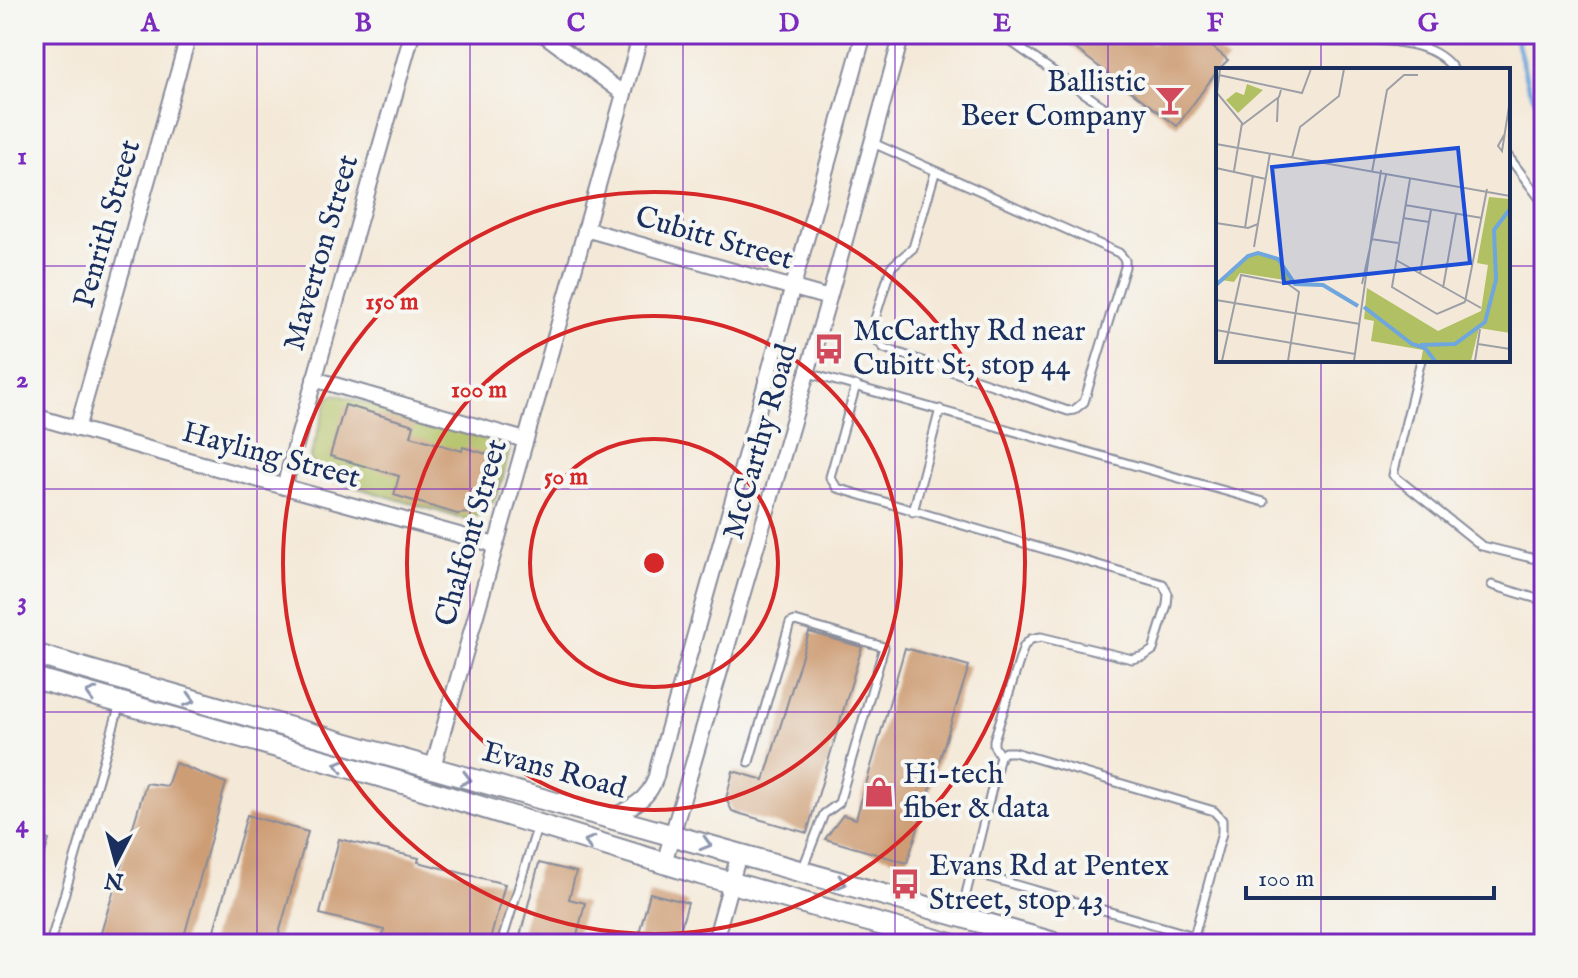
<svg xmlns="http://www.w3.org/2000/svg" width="1578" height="978" viewBox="0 0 1578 978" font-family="'IM FELL English',serif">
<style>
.green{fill:#b1c063;stroke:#667860;stroke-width:2}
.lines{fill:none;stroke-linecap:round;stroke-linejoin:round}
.stream{stroke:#6ea6dd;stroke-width:5}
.building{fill:#cd9d75}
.service-casing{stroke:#888c9b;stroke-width:11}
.minor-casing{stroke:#888c9b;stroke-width:18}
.secondary-casing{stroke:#888c9b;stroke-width:24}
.service{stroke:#fff;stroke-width:7}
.minor{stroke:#fff;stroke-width:14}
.secondary{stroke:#fff;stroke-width:20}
.oneway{stroke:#8d97ae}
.grid{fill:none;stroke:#7b2cbf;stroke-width:2;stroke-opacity:0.55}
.ring{fill:none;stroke:#d62828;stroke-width:4}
.labels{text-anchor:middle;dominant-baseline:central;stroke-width:8;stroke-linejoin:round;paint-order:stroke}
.poi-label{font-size:30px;fill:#1b2f5e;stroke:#f6f6f2;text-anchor:start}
.street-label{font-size:30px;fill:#1b2f5e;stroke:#f6f6f2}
.inset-river{fill:none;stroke:#6ea6dd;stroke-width:4}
.inset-road{fill:none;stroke:#9d9fa7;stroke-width:2}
.view{fill:#1d4ed8;fill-opacity:0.15;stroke:#1d4ed8;stroke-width:4}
.inset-edge{fill:none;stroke:#1b2f5e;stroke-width:4}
.centre{fill:#d62828;stroke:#f6f6f2;stroke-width:4}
.ring-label{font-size:24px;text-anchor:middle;font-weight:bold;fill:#d62828;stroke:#f6f6f2;stroke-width:8;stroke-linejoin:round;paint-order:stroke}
.neatline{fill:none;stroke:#7b2cbf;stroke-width:3}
.grid-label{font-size:26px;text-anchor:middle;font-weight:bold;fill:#7b2cbf}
</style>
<rect width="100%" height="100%" fill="#f6f6f2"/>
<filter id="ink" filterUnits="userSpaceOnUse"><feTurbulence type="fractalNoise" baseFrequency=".0125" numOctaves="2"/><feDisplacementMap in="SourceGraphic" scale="16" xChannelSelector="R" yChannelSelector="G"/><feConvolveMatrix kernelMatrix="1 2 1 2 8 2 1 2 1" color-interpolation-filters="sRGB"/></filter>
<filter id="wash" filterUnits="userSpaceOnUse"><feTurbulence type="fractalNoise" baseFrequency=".006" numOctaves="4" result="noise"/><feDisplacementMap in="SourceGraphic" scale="32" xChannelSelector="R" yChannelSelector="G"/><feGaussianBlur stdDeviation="1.8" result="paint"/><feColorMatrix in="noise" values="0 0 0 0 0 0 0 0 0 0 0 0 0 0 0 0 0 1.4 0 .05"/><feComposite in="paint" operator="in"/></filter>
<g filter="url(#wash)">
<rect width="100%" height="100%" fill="#f4e9d8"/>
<path class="green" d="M335,394l171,50 4,6c-9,29 -9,65 -46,69l-136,-40 -11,-7 -7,-14 18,-60z"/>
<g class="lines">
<path class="stream" d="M1515,34l13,52 16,29"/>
</g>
<g id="blocks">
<path class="building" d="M1056,34h85l12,10 8,-10h36l31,26 -10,10 -41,56z
M345,405l69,20 -3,11 51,15 1,-4 27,8 -9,31 8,3 -9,19 -10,5 -13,1 -63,-19 5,-19 -69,-20z
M809,632l53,15 -55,186 -66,-19 -9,-3 -6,-12 7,-28 31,9z
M905,648l64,18 -62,197 -82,-24 18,-24 13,4z
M175,763l51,20 -44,161h-57l-25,-8 46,-153 21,3z
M247,815l61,17 -32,112h-66z
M34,834l15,6 -12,39 -3,-1z
M339,839l80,19 -1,4 87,22 -16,60h-108l3,-14 -64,-16z
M539,863l37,9 -7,27 16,4 -10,41h-57z
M650,893l38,10 -12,41h-40z"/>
</g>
</g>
<g filter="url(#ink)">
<use href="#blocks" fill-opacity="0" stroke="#888c9b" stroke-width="2"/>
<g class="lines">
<g class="service-casing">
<path id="service" d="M1000,34l104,73
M1333,34c38,11 96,-1 121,36
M873,143l246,110 6,7v7l-41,135 -10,8 -6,1 -184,-63 -8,-9 -2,-17 17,-55 22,-19 22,-75
M1508,156l36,48
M1421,360l-28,115 89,71 62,15
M808,373l456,129
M856,385l-26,92 7,11 326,96 5,10 -1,11 -14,45 -9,6 -12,3 -91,-22 -10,2 -7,7 -30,94v6l6,10
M913,512l27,-103
M1492,585l52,16
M749,762l41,-139 5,-2 89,26 -45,156 -15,11 -22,56
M971,872l223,64
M961,914l39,-158 5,-4h9l200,59 8,9v13l-30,111
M50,944l70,-240
M501,944l36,-116"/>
</g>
<g class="minor-casing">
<path id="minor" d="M543,34l81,60
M585,229l244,69
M314,379l211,61
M34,416c153,45 307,86 461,129
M77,429l112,-395
M284,487l128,-453
M432,770l209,-736
M611,817c25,-11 44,-22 47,-51l206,-732
M664,863l165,-565 73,-264
M714,944l25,-90"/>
</g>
<g class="secondary-casing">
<path id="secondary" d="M34,654c341,100 683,193 1024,290
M34,678l359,102 307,94 251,70"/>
</g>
<use href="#service" class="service"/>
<use href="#minor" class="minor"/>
<use href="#secondary" class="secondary"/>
</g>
<defs><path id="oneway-chevron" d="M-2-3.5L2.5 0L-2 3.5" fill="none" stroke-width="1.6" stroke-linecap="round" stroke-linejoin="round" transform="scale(2)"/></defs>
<g class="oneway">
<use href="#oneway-chevron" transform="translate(91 694) rotate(-164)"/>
<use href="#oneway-chevron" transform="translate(190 700) rotate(16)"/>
<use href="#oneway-chevron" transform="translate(340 765) rotate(-164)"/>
<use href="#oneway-chevron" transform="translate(466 779) rotate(15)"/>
<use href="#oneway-chevron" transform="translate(589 842) rotate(-164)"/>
<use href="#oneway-chevron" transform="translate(706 844) rotate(16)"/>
<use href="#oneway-chevron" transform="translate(841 883) rotate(16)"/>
</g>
</g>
<path class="grid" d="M257,34v910M470,34v910M683,34v910M895,34v910M1108,34v910M1321,34v36M34,266h1184M1508,266h36M1321,360v584M34,489h1510M34,712h1510"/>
<g class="ring">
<circle cx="654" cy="563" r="124"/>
<circle cx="654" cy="563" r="247"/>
<circle cx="654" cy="563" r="371"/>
</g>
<defs>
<g id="bar-bare" transform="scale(2.4)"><path d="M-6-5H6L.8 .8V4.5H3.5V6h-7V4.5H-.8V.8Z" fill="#d1495b" stroke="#f6f6f2" stroke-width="2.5" paint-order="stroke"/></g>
<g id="bus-bare" transform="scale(2.4)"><path d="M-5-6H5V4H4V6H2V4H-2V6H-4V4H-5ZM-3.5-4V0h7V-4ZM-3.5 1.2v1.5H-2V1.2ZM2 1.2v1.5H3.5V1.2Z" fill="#d1495b" stroke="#f6f6f2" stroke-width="2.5" paint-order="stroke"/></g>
<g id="shop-bare" transform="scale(2.4)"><path d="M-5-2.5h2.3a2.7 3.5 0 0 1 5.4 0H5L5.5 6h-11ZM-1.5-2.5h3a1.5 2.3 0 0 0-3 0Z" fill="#d1495b" stroke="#f6f6f2" stroke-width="2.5" paint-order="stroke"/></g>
</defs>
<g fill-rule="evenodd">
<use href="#bar-bare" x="1170" y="100"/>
<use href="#bus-bare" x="829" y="349"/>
<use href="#shop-bare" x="879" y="792"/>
<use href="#bus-bare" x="905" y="884"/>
</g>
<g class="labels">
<g class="poi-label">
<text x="1146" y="83" text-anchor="end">Ballistic<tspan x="1146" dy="34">Beer Company</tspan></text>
<text x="853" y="332">McCarthy Rd near<tspan x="853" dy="34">Cubitt St, stop 44</tspan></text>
<text x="903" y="775">Hi-tech<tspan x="903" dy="34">fiber &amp; data</tspan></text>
<text x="929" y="867">Evans Rd at Pentex<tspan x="929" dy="34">Street, stop 43</tspan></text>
</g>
<g class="street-label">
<text transform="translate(108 224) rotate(-74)">Penrith Street</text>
<text transform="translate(714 239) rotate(16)">Cubitt Street</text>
<text transform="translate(322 253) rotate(-74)">Maverton Street</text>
<text transform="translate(761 442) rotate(-74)">McCarthy Road</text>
<text transform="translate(271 456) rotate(15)">Hayling Street</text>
<text transform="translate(472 533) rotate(-74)">Chalfont Street</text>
<text transform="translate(554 771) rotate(15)">Evans Road</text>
</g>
</g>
<g transform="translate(1216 68)">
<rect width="294" height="294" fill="#f4e9d8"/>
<path d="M31,16l16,6 -25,23 -12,-13 10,-8 8,3zM273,129l21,2v134l-31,-5 -8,33h-50l2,-11 -52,-9 3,-20 -10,-2 3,-31 71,43 43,-20 7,-46 -11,-2zM37,186l24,5 14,22 -51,-8 -6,9 -12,-2z" fill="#b1c063"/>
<path class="inset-river" d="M0,217l32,-29 10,-3 20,6 17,25 28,1 35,21M148,239l48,37 13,4 10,13M204,277l35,-1 30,-22 11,-42 -2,-50 16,-21"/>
<path class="inset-road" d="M4,1l-3,24 25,30 -8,48M3,7l83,18 9,-24M61,54l1,-24M26,57l37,-28 2,-7M288,67l-6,11 4,5 8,-51M0,76l294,52M76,90l8,-31 39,-31 5,-27M0,100l50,11M156,104l15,-82 17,-15h14M194,111l-18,108 45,27 28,-12M189,137l77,13M187,150l26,4M0,155l32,5 10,-4M29,160l8,-53M155,171l27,4M38,179l16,-94M180,192l85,48M204,206l11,-64M146,216l24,-109M227,220l13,-74M0,232l144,24M249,234l22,-113M0,262l139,24M262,276l32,5M6,293l19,-86 47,9 11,8 -11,69M138,293l27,-191M162,293h25M259,293l5,-32"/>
<path class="view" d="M242,80l12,115 -186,20 -12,-116z"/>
<rect width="294" height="294" class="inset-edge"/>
</g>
<circle cx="654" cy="563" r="12" class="centre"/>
<g class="ring-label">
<text x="392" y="309">150 m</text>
<text x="479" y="397">100 m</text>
<text x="566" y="484">50 m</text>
</g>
<rect width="1578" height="978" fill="none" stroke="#f6f6f2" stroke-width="88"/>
<g transform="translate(116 862) rotate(186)" stroke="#f6f6f2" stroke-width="6" paint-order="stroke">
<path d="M0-6L14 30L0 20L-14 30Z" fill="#1b2f5e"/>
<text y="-12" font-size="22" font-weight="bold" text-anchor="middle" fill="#1b2f5e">N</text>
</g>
<path d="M1246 886v12h248v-12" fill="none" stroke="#1b2f5e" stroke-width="4"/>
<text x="1258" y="886" font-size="24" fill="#1b2f5e" stroke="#f6f6f2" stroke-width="6" paint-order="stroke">100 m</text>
<rect x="44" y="44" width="1490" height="890" class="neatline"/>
<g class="grid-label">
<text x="150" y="31">A</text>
<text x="363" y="31">B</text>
<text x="576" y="31">C</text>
<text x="789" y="31">D</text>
<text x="1002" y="31">E</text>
<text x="1215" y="31">F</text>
<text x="1428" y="31">G</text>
<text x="22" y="164">1</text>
<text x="22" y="387">2</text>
<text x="22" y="609">3</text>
<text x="22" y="832">4</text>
</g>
</svg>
